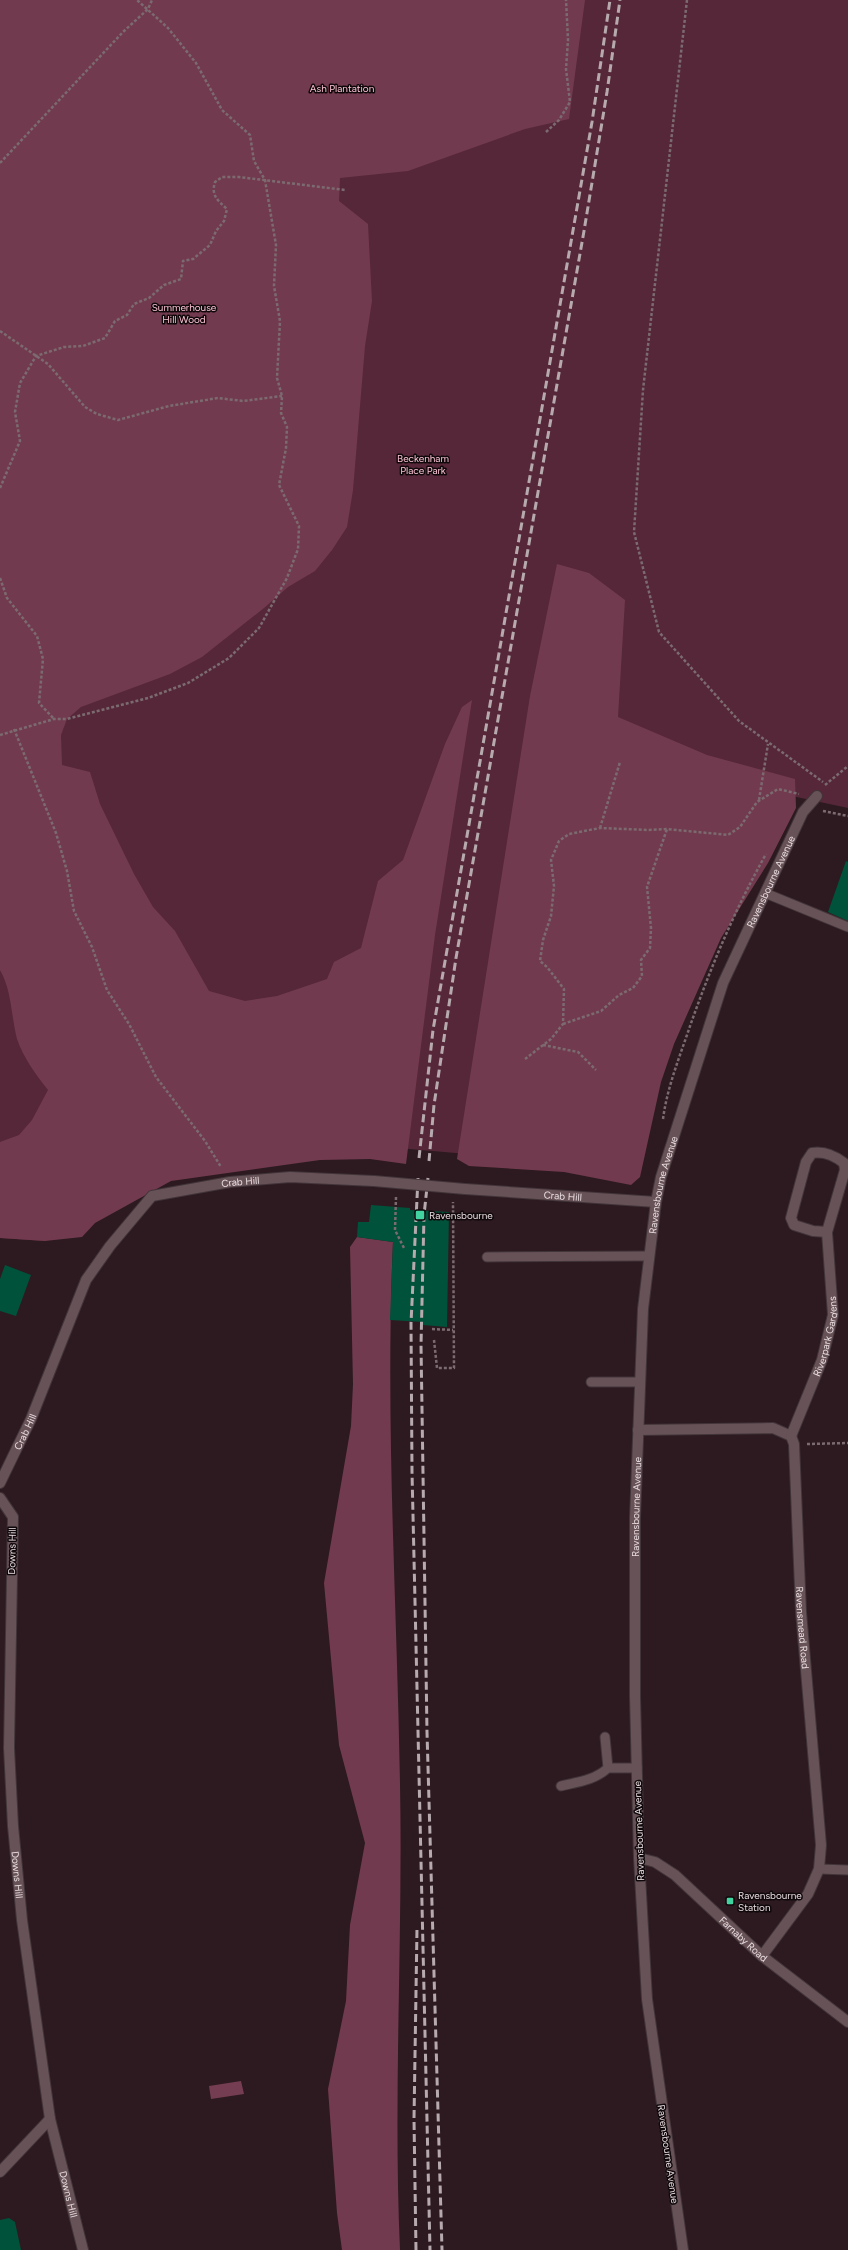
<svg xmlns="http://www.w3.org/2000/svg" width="848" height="2250" viewBox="0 0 848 2250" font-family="Figtree,sans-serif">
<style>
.green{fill:#552738}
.forest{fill:#723a4e}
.water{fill:#753d51}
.building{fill:#00523a}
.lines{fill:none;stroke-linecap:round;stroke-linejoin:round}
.lane-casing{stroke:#423539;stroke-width:11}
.street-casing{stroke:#423539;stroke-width:12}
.path{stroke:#7b6b70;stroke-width:2.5;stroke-dasharray:3 2;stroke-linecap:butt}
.lane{stroke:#675258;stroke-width:9}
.street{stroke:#675258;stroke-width:10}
.rail{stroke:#b7aaae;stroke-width:3;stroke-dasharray:8 4;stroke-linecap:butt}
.street-bridge-casing{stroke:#423539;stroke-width:12;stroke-linecap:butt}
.street-bridge{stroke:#675258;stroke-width:10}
.poi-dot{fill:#41d4a1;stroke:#0f080a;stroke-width:1.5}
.labels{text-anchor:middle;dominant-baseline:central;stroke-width:3;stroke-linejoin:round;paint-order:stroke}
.park-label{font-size:10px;fill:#fcc4d5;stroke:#0f080a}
.street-label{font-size:10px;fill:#e9dde0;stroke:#0f080a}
.poi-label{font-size:10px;fill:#e9dde0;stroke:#0f080a;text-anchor:start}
</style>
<rect width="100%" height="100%" fill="#2c1a20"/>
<path class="green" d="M0,0h848v808l-75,-16 -306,362 -127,-11 -98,2 -197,96 -45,-3z"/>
<path class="forest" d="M0,0h585l-16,119 -44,10 -117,42 -68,7 -1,23 29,23 4,77 -7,45 -12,144 -6,37 -15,23 -17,21 -27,16 -24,21 -62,49 -32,17 -89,33 -14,12 -6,16 1,30 28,7 10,32 34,70 19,33 22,24 34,60 36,10 32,-5 50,-17 7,-17 27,-14 17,-67 25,-21 42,-116 17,-37 10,-7 -37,235 -29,229 -36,-5 -50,1 -149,21 -76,42 -13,14 -37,4 -45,-3v-96l19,-7 13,-15 16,-30c-12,-15 -25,-33 -31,-51 -6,-23 -5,-48 -17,-69z
M557,564l32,9 36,27 -7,117 89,38 88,24 1,29 -28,55 -47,75 -47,106 -13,38 -21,95 -9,8 -67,-13 -95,-6 -12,-7 73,-463z
M357,1237l36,5c-8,180 4,361 7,542 3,155 -7,311 0,466h-58l-5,-37 -9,-124 18,-88 4,-76 15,-82 -26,-98 -15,-162 27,-157 2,-42 -3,-137z"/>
<path class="water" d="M241,2081l3,13 -33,5 -2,-13z"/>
<path class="building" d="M846,861l2,1v59l-20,-9z
M371,1205l39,3v2l39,2 -2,115 -24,-2v-3l-33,-2 3,-78 -36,-5 1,-15h11z
M5,1265l26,10 -15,41 -16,-5v-32z
M9,2218l6,4 6,28h-21v-30z"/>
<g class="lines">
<g class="lane-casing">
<path id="lane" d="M765,893l83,34
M487,1257l162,-1
M591,1382h49
M605,1737l3,31
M561,1786c17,-4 34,-6 47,-18h29
M819,1869l29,1"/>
</g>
<g class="street-casing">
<g id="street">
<path id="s1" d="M465,1189l191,13"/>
<path id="s2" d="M638,1430l135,-2 18,8 3,8 7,168 20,233 -2,24 -11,25 -46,62"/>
<path id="s3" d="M791,1436l31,-76 11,-45 -6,-83 18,-62 -1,-7c-9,-7 -20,-12 -32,-10l-6,9 -15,56 3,7 19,6 14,1"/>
<path id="s4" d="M0,1483l31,-64 55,-139 24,-34 42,-50 78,-14 60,-5 84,4"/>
<path id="s5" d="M0,1498l13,19 -4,231 4,78 9,94 28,199 33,131"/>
<path id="s6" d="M639,1858l16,4 20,13 87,81 86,66"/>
<path d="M0,2172l50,-53"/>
<path id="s7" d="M683,2250l-36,-251 -8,-141 -4,-162v-178l8,-209 13,-107 5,-25 62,-194 80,-171 14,-16"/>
</g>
</g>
<path class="path" d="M687,0l-44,390 -9,142 25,100 80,89 84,61
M546,132l13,-12 11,-18 -4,-33 2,-29 -2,-40
M0,163l123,-131 25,-23 4,-9
M0,331l48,33 37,43 12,7 21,6 51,-14 49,-8 25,3 39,-5
M0,488l20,-47 -5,-29 5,-29 16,-27 28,-9 19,-1 22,-8 10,-17 12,-6 7,-11 15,-6 15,-13 17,-6 2,-18 10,-2 17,-14 6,-14 8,-10 3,-12c-10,-9 -16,-14 -12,-27l7,-5h17l106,13
M0,578l7,20 30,38 6,23 -4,44 15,16
M14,729l42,104 11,38 7,40 18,36 15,43 22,34 27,53 49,64 16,26
M0,735l54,-16h13l81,-21 40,-15 41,-25 30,-30 28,-50 11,-29 1,-23 -20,-41 7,-37 1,-21 -6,-14 1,-17 -5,-18 3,-57 -6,-35 2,-41 -11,-65 -11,-19 -4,-26 -28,-25 -26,-47 -28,-35 -31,-28
M825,785l23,-19
M759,800l9,-56
M823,811l25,5
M600,828l20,-66
M563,1024l38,-13 18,-16 14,-7 9,-12 -1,-16 9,-12 1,-20 -4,-41 20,-58
M543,1045l35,7 18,18
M525,1059l26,-20 12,-15 1,-35 -17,-22 -7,-6 3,-21 8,-24 3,-30 -3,-26 8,-19 10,-7 31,-6 49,2 18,-1 61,6 12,-8 17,-25 21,-13 21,5
M663,1119c4,-30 15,-58 25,-87 21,-61 46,-121 78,-178
M396,1197l-1,33 9,18
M432,1329l21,1
M434,1340l3,28h17l-1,-166
M807,1444l41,-1"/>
<use href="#lane" class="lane"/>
<use href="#street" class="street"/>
<path class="rail" d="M419,1158l14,-128 159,-908 18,-122
M429,1161l5,-56 22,-147 128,-727 23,-139 13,-92
M418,1178l-7,145 1,149 18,778
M428,1178l-4,37 -3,130 6,387 15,518
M416,2250l-2,-131 3,-191"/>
<g class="street-bridge-casing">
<path id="street-bridge" d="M374,1181l91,8"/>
</g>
<use href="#street-bridge" class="street-bridge"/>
</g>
<g class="poi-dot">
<rect x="415" y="1210" width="10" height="10" rx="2"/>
<rect x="726" y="1897" width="8" height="8" rx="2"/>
</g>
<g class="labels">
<g class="park-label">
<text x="342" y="88">Ash Plantation</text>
<text x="184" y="307">Summerhouse<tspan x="184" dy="12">Hill Wood</tspan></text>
<text x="423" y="458">Beckenham<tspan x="423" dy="12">Place Park</tspan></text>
</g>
<g class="street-label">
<text stroke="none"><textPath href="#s7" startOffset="1393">Ravensbourne Avenue</textPath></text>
<text stroke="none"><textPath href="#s4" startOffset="417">Crab Hill</textPath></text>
<text stroke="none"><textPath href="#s7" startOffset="1070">Ravensbourne Avenue</textPath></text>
<text stroke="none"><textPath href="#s1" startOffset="98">Crab Hill</textPath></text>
<text stroke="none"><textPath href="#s3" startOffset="106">Riverpark Gardens</textPath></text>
<text stroke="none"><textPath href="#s4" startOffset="57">Crab Hill</textPath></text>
<text stroke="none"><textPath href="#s7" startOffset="746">Ravensbourne Avenue</textPath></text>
<text transform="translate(12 1551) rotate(-89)">Downs Hill</text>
<text stroke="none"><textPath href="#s2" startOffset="347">Ravensmead Road</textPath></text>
<text transform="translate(639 1831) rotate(-92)">Ravensbourne Avenue</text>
<text stroke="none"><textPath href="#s5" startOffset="381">Downs Hill</textPath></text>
<text stroke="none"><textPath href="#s6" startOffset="134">Farnaby Road</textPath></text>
<text transform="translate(668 2154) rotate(82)">Ravensbourne Avenue</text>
<text stroke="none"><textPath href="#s5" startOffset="705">Downs Hill</textPath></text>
</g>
<g class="poi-label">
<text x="429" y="1215">Ravensbourne</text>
<text x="738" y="1895">Ravensbourne<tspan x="738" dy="12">Station</tspan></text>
</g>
</g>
</svg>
